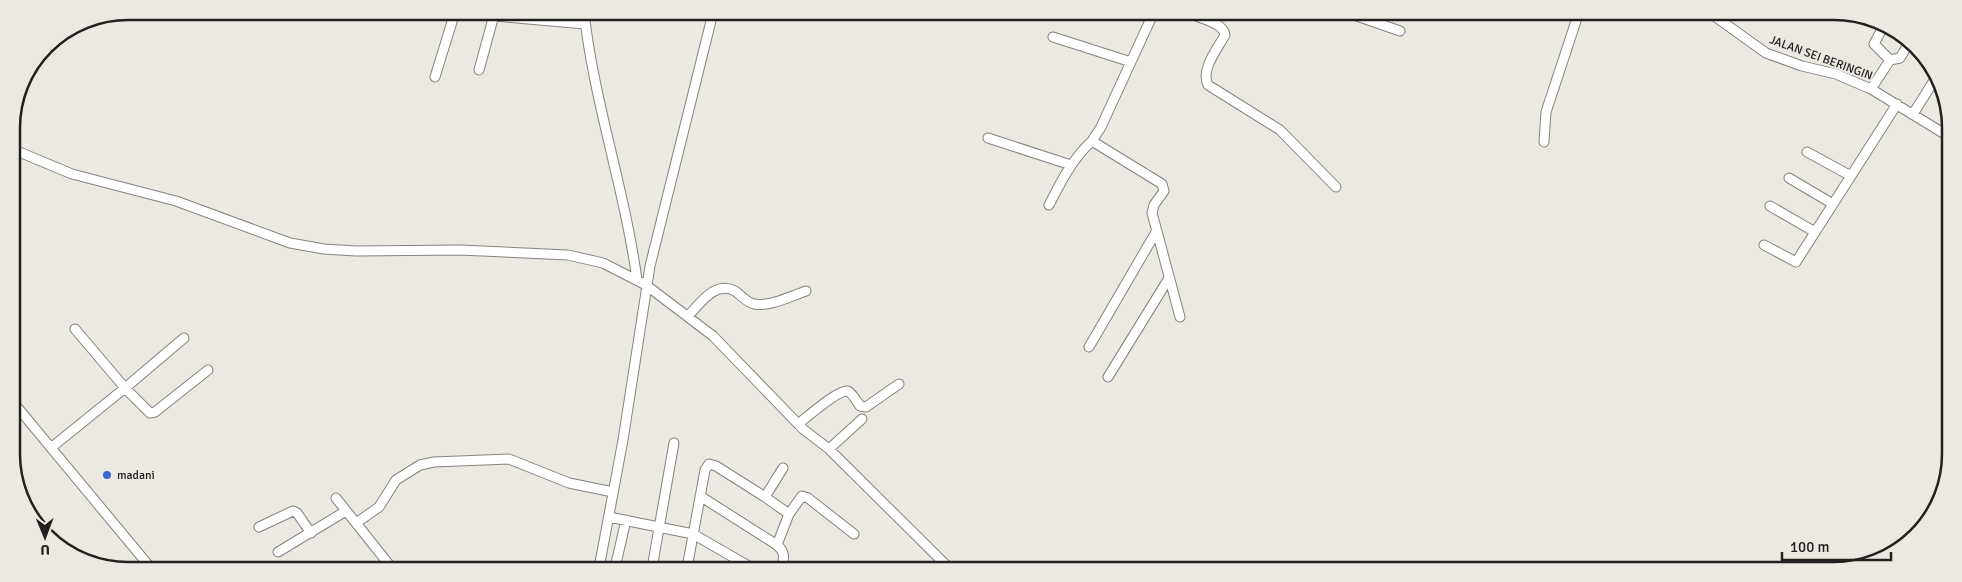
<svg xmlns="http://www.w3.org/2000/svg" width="1962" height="582" viewBox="0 0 1962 582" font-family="Signika,sans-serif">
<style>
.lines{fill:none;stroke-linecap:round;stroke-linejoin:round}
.minor-casing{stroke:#85837e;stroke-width:11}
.minor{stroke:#fff;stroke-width:9}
.poi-dot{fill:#3b68d8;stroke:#ece9e3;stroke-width:2}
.labels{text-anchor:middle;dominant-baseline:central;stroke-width:4;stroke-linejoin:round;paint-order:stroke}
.street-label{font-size:12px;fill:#22211f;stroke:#ece9e3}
.poi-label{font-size:12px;fill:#22211f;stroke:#ece9e3;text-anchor:start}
.rim{fill:none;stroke:#22211f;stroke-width:2.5}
</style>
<rect width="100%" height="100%" fill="#ece9e3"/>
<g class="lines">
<g class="minor-casing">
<path id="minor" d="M473,12l33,5 79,7
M584,12c10,91 41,178 53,268
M1153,14l-52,113 -9,14 70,43 2,7 -10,14 -2,8 28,104
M1190,14c10,4 34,9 35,21 -7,13 -25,35 -17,50l72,45 56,57
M1351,14l49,17
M1713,15l53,38 36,13 34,8 35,15 77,47
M1883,27l-9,17 16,16
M1053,37l78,25
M479,70l15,-55
M435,77l20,-65
M1871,89l19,-29 10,-2 9,-15
M1913,114l22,-35
M988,138l83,27
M1544,142l2,-30 32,-97
M12,149l60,25 104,27 114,42 34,6 32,2 104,-1 108,5 35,8 43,22 67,51 90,93 26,20 33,-30
M1807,152l44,24
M1789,178l44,26
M1049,205c12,-23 23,-46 43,-64
M1770,206l45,26
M1764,245l32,17 101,-158
M688,316c12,-12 27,-36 47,-25 6,4 11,11 19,13 16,3 37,-8 52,-13
M75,329l50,59 25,25 5,-1 53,-42
M1089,347l67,-115
M1108,377l61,-99
M13,402l137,165
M798,424c9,-7 40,-34 49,-33 5,1 10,11 13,15l6,1 33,-23
M52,447l73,-59 59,-50
M829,449l121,120
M700,496l77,49c8,7 8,13 4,23
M765,497l18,-29
M336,498l55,69
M609,517l84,17 59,34
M356,523l23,-16 17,-27 24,-15 14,-3 75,-3 60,24 44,9
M259,527l34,-16 4,2 14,20
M777,545l12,-31 13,-18 6,2 46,36
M278,552l68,-41
M599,568l24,-128 27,-174 63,-253
M615,568l11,-48
M652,568l22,-125
M687,568l18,-98 4,-6 7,2 49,31 24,17"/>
</g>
<use href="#minor" class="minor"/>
</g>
<circle class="poi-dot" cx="107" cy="475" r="5"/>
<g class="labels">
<g class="street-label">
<text transform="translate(1821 58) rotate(20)">JALAN SEI BERINGIN</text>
</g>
<g class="poi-label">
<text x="117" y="475">madani</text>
</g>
</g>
<path d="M0 0H1962V582H0ZM128 20H1834A108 108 0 0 1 1942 128V454A108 108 0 0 1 1834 562H128A108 108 0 0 1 20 454V128A108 108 0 0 1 128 20Z" fill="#ece9e3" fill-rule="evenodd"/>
<path class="rim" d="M128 20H1834A108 108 0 0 1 1942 128V454A108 108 0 0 1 1834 562H128A108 108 0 0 1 20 454V128A108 108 0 0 1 128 20Z"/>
<g transform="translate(45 537) rotate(179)" stroke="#ece9e3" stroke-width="4" paint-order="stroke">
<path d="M0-4L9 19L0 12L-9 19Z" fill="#22211f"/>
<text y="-8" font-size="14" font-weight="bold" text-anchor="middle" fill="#22211f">U</text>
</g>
<path d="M1782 552v8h109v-8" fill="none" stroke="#22211f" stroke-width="2.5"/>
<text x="1790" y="552" font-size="15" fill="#22211f" stroke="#ece9e3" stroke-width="4" paint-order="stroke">100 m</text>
</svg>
